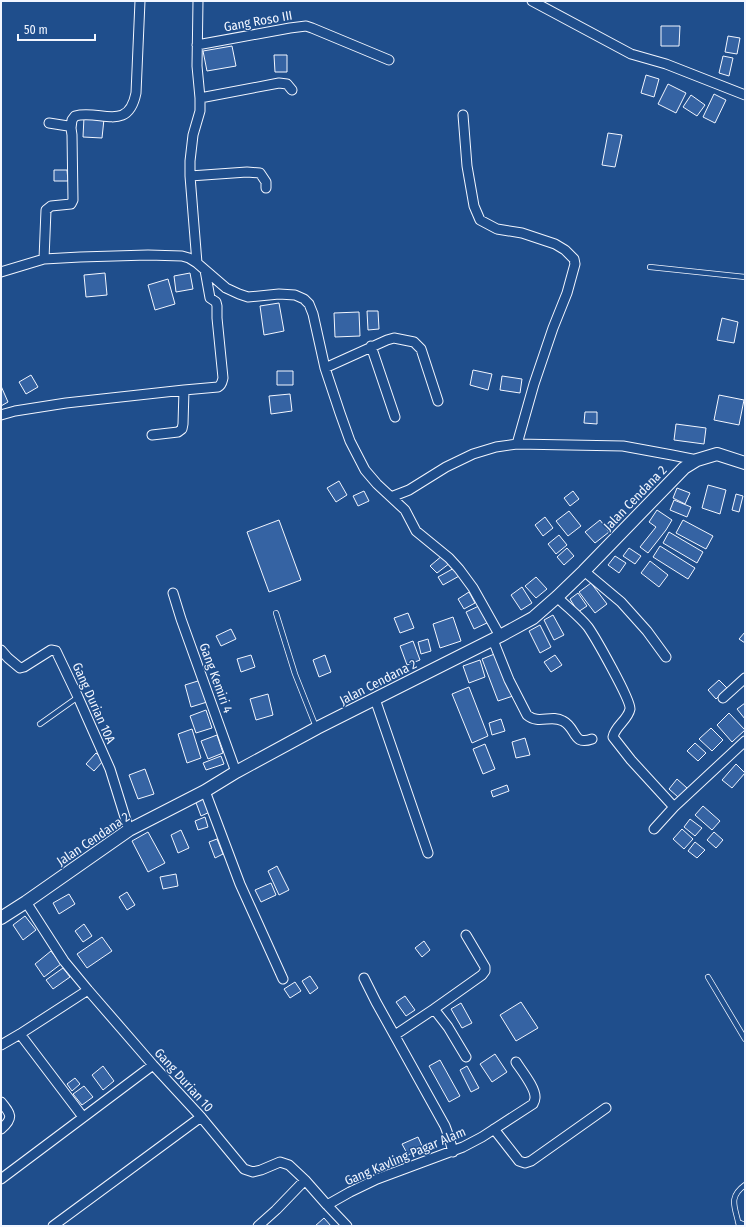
<svg xmlns="http://www.w3.org/2000/svg" width="746" height="1227" viewBox="0 0 746 1227" font-family="'Fira Sans Condensed',sans-serif">
<style>
.building{fill:#3563a3;stroke:#f2f6ff}
.lines{fill:none;stroke-linecap:round;stroke-linejoin:round}
.service-casing{stroke:#f2f6ff;stroke-width:6}
.minor-casing{stroke:#f2f6ff;stroke-width:11}
.tertiary-casing{stroke:#f2f6ff;stroke-width:14}
.service{stroke:#1f4e8c;stroke-width:4.5}
.minor{stroke:#1f4e8c;stroke-width:9}
.tertiary{stroke:#1f4e8c;stroke-width:12}
.labels{text-anchor:middle;dominant-baseline:central;stroke-width:3;stroke-linejoin:round;paint-order:stroke}
.street-label{font-size:13px;fill:#f2f6ff;stroke:#1f4e8c}
</style>
<rect width="100%" height="100%" fill="#1f4e8c"/>
<path class="building" d="M661,26h19l-1,20h-18z
M728,36l12,2 -3,16 -12,-2z
M232,46l4,20 -29,5 -4,-20z
M274,55h13v17h-12z
M723,56l10,2 -4,18 -10,-3z
M646,75l13,4 -5,18 -13,-4z
M668,84l18,9 -10,20 -18,-9z
M714,94l12,6 -11,23 -12,-6z
M691,95l14,10 -8,11 -14,-9z
M84,117l20,2 -2,19 -19,-1z
M608,133l14,2 -7,32 -13,-2z
M54,170h13l1,11h-14z
M105,273l2,22 -21,2 -2,-22z
M190,273l3,16 -17,3 -2,-16z
M168,279l7,25 -20,6 -7,-25z
M279,303l5,28 -20,4 -4,-29z
M367,311h11l1,18 -11,1z
M359,312l1,24 -25,1 -1,-24z
M722,318l16,4 -4,21 -17,-3z
M473,370l19,4 -4,16 -18,-5z
M277,371h16v14h-16z
M31,375l7,12 -12,7 -7,-12z
M502,376l20,3 -2,14 -20,-3z
M1,386l7,16 -7,4z
M290,394l2,17 -21,3 -2,-18z
M719,395l25,5 -5,25 -25,-5z
M585,412h12v12l-13,-1z
M676,424l30,4 -2,16 -30,-4z
M339,481l8,14 -11,7 -9,-14z
M708,485l18,5 -6,24 -18,-6z
M677,488l13,5 -5,11 -12,-6z
M364,491l5,10 -11,5 -5,-10z
M573,491l6,8 -9,7 -6,-8z
M736,494l7,2 -4,16 -7,-2z
M674,500l17,7 -4,10 -17,-7z
M657,510l15,10 -6,10 -18,23 -8,-6 16,-20 -7,-5z
M569,511l12,15 -13,10 -12,-15z
M545,517l8,11 -10,8 -8,-11z
M279,520l22,60 -32,12 -22,-60z
M600,520l9,12 -14,11 -10,-11z
M683,520l30,16 -7,13 -30,-16z
M669,532l34,20 -6,11 -34,-20z
M559,535l8,10 -11,9 -8,-10z
M660,546l35,22 -7,11 -35,-22z
M567,548l7,8 -10,9 -7,-8z
M629,548l12,8 -6,8 -12,-8z
M443,555l7,8 -13,10 -7,-7z
M615,556l11,7 -7,10 -11,-8z
M650,561l18,14 -9,12 -18,-14z
M456,567l5,8 -18,10 -5,-8z
M536,577l11,12 -11,9 -11,-12z
M591,583l16,21 -12,9 -16,-21z
M522,587l10,16 -11,7 -10,-15z
M469,592l6,11 -11,6 -6,-10z
M578,593l9,13 -9,6 -8,-13z
M481,605l8,17 -15,7 -8,-17z
M408,613l6,15 -14,5 -6,-15z
M553,615l11,20 -10,5 -10,-20z
M453,617l8,24 -21,7 -7,-24z
M540,625l11,22 -11,6 -11,-22z
M231,629l5,10 -15,7 -5,-10z
M745,632v11l-6,-4z
M428,639l3,12 -10,3 -3,-12z
M413,641l7,19 -13,5 -7,-19z
M497,653l16,43 -15,5 -16,-42z
M251,655l4,12 -14,5 -4,-13z
M325,655l6,17 -12,5 -6,-17z
M555,655l7,10 -11,7 -7,-10z
M480,660l5,17 -16,6 -6,-17z
M201,680l6,22 -16,5 -6,-22z
M719,680l8,8 -11,11 -8,-9z
M469,687l19,49 -16,7 -20,-49z
M268,694l5,21 -17,5 -6,-21z
M745,703v16l-8,-10z
M206,710l6,18 -16,5 -6,-17z
M729,713l16,17 -13,12 -15,-17z
M501,719l4,12 -13,4 -3,-12z
M711,728l12,12 -11,11 -13,-12z
M192,729l9,29 -14,5 -9,-29z
M217,735l6,18 -15,6 -7,-18z
M525,738l5,17 -14,3 -4,-16z
M695,743l11,10 -8,8 -11,-10z
M485,744l10,25 -12,5 -10,-25z
M96,753l8,7 -10,11 -8,-7z
M221,756l3,8 -18,6 -3,-7z
M736,764l9,9 -13,15 -10,-8z
M145,769l9,25 -16,5 -9,-24z
M677,779l10,9 -9,9 -9,-8z
M507,785l2,6 -16,6 -2,-6z
M206,796l6,15 -11,5 -6,-16z
M703,806l17,15 -8,9 -17,-15z
M205,817l3,10 -10,3 -3,-9z
M690,819l12,9 -7,8 -11,-9z
M682,829l11,10 -9,10 -11,-10z
M181,830l8,18 -11,5 -7,-18z
M148,832l17,31 -17,9 -16,-31z
M714,832l9,8 -7,8 -9,-8z
M217,839l6,15 -8,4 -6,-16z
M695,842l10,8 -8,8 -9,-7z
M277,866l12,24 -10,5 -11,-24z
M176,874l2,12 -15,3 -3,-12z
M271,883l5,12 -15,7 -6,-12z
M127,892l8,13 -8,5 -8,-13z
M69,894l6,10 -16,10 -6,-11z
M25,916l11,14 -13,10 -10,-15z
M84,924l8,12 -9,6 -8,-11z
M102,937l10,14 -25,17 -10,-14z
M424,941l6,9 -8,7 -7,-9z
M51,951l10,13 -17,13 -9,-13z
M63,968l7,9 -17,12 -7,-9z
M310,976l8,12 -8,6 -8,-13z
M295,982l6,9 -11,7 -6,-9z
M405,996l10,14 -9,6 -10,-14z
M521,1002l17,26 -22,13 -16,-26z
M461,1003l11,20 -10,5 -11,-19z
M495,1054l12,18 -15,10 -12,-18z
M440,1060l20,36 -11,6 -20,-36z
M103,1066l11,15 -11,9 -11,-15z
M467,1066l12,22 -8,4 -11,-22z
M75,1078l5,6 -8,7 -5,-7z
M84,1086l9,11 -11,8 -9,-11z
M418,1137l5,11 -15,7 -6,-11z
M324,1218l7,8h-16z"/>
<g class="lines">
<g class="service-casing">
<path id="service" d="M650,267l95,10
M276,613l19,61 21,53
M40,724l38,-27
M708,977l37,62
M738,1222l7,3
M739,1226c-3,-18 -12,-28 6,-41"/>
</g>
<g class="minor-casing">
<path id="minor" d="M532,1l99,53 35,10 79,31
M197,45l93,-17 16,-2 6,2 77,32
M200,98l79,-15 8,1 5,6
M463,115l4,51 7,40 6,14 17,9 25,4 33,11 10,6 9,9 1,5 -8,29 -14,35 -19,56 -17,60
M71,128l1,-8 3,-4c25,-7 53,17 61,-23l4,-92
M190,176l57,-4 13,1 6,9v6
M44,259l2,-49 5,-4 20,-2 2,-4 -1,-65 -1,-7 -3,-2 -19,-3
M197,263l-7,-87v-15l3,-26 7,-24v-13l-3,-32 1,-65
M1,272l43,-13 36,-2 68,-2 34,1 7,2 8,5 29,25 13,6 9,3 31,-3 16,1 9,4 5,5 4,10 12,54 15,45 10,28 15,29 12,14 28,26 11,21 33,27 10,11 14,19 27,48
M371,346l24,71
M325,368l62,-28 7,-2 20,4 7,7 17,52
M184,390l34,-3c4,-2 4,-5 5,-9l-6,-60v-12l-1,-4 -6,-4 -5,-28
M1,415l14,-4 51,-8 118,-13 -1,34 -1,5 -4,3 -26,3
M391,497l18,-7 37,-23 27,-13 23,-7 21,-3 106,2 49,9 25,5
M584,571l37,31 26,29 19,26
M173,593l8,26 55,153
M557,597c10,10 22,19 31,30 7,10 43,73 42,82 -2,11 -15,17 -17,28l18,23 43,47
M493,640l16,40 18,35c12,10 24,-1 36,6 14,7 9,25 29,18
M1,650l7,8 12,10 4,-1 27,-17 5,1 22,46 32,72 19,61
M723,698l22,-20
M375,699l53,154
M205,791l35,93 43,95
M654,829l20,-22 71,-66
M26,902l38,59 24,29 65,75 48,52 43,52 9,3 8,-2 19,-8 9,3 16,15 22,25 20,21
M364,978l12,24 69,124 4,11 4,15
M434,1009l48,-34 3,-4v-4l-19,-32
M20,1034l63,83
M395,1035l39,-26 14,18 18,30
M1,1045l19,-11 68,-44
M1,1102c10,12 13,16 0,27
M494,1129l25,32 6,2 6,-2 75,-53
M1,1179l152,-114
M327,1205l23,-13 27,-13 86,-32 19,-10 51,-33c1,-2 2,-4 2,-6 1,-10 -14,-28 -19,-36
M53,1226l148,-109
M258,1226l18,-16 29,-30"/>
</g>
<g class="tertiary-casing">
<path id="tertiary" d="M1,918l25,-16 103,-72 76,-39 31,-19 81,-44 183,-92 33,-18 24,-21 27,-26 100,-103 13,-8 20,-6 28,9"/>
</g>
<use href="#service" class="service"/>
<use href="#minor" class="minor"/>
<use href="#tertiary" class="tertiary"/>
</g>
<g class="labels">
<g class="street-label">
<text transform="translate(258 21) rotate(-10)">Gang Roso III</text>
<text transform="translate(635 498) rotate(-46)">Jalan Cendana 2</text>
<text transform="translate(216 678) rotate(70)">Gang Kemiri 4</text>
<text transform="translate(378 682) rotate(-27)">Jalan Cendana 2</text>
<text transform="translate(94 703) rotate(66)">Gang Durian 10A</text>
<text transform="translate(93 839) rotate(-34)">Jalan Cendana 2</text>
<text transform="translate(184 1080) rotate(48)">Gang Durian 10</text>
<text transform="translate(405 1156) rotate(-23)">Gang Kavling Pagar Alam</text>
</g>
</g>
<rect width="746" height="1227" fill="none" stroke="#f2f6ff" stroke-width="4"/>
<path d="M18 34v6h77v-6" fill="none" stroke="#f2f6ff" stroke-width="2"/>
<text x="24" y="34" font-size="12" fill="#f2f6ff" stroke="#1f4e8c" stroke-width="3" paint-order="stroke">50 m</text>
</svg>
